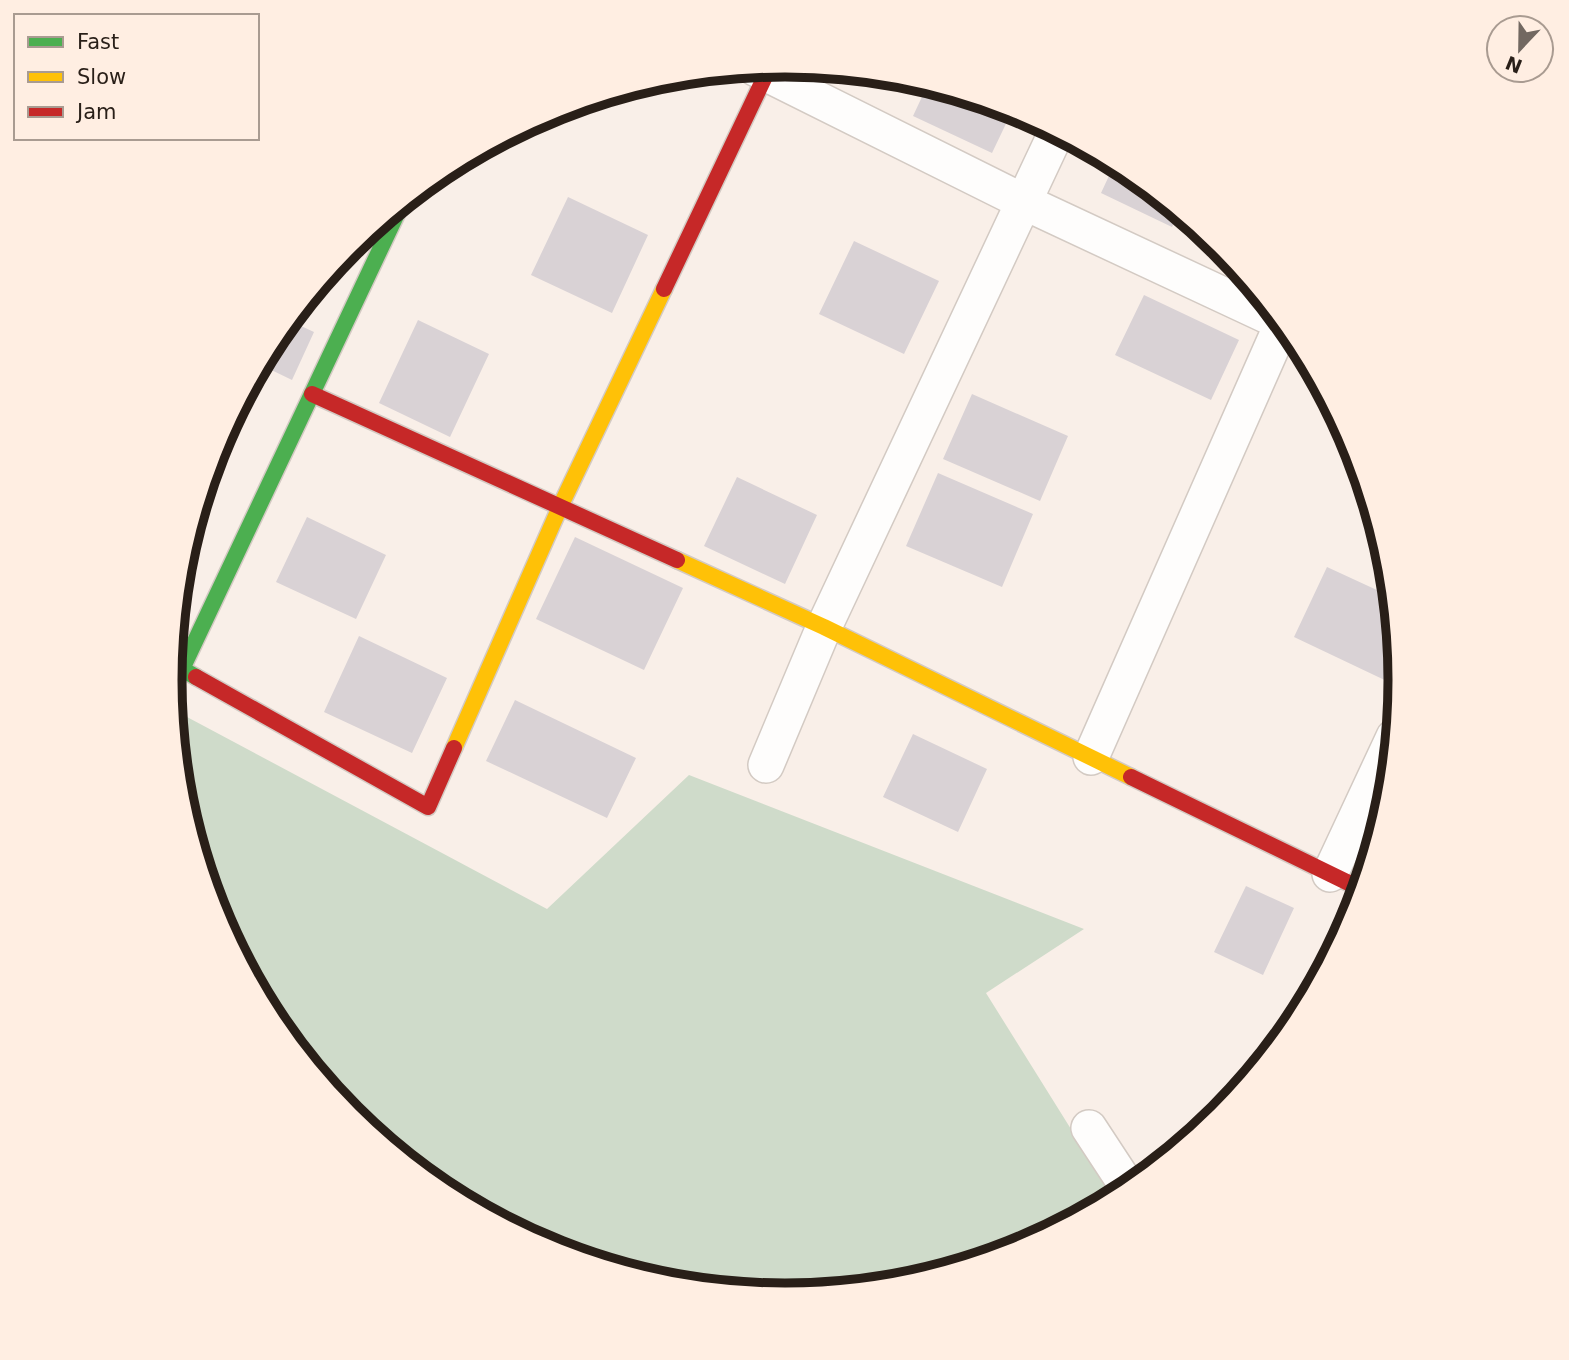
<svg xmlns="http://www.w3.org/2000/svg" width="1569" height="1360" viewBox="0 0 1569 1360" font-family="'DejaVu Sans',sans-serif">
<style>
.green{fill:#cfdbca}
.building{fill:#d9d2d5}
.lines{fill:none;stroke-linecap:round;stroke-linejoin:round}
.street-casing{stroke:#d3cac3;stroke-width:38}
.fast-casing{stroke:#d3cac3;stroke-width:19}
.slow-casing{stroke:#d3cac3;stroke-width:19}
.jam-casing{stroke:#d3cac3;stroke-width:19}
.street{stroke:#fefdfc;stroke-width:35}
.fast{stroke:#4caf50;stroke-width:16}
.slow{stroke:#ffc107;stroke-width:16}
.jam{stroke:#c62828;stroke-width:16}
.rim{fill:none;stroke:#291f18;stroke-width:9}
</style>
<rect width="100%" height="100%" fill="#f9efe8"/>
<path class="green" d="M172,709l375,200 142,-134 395,154 -98,64 128,205 -94,51 -116,34 -120,12 -120,-12 -35,-10 -232,-119 -48,-39 -76,-94 -57,-106 -35,-115z"/>
<path class="building" d="M928,84l85,25 -21,44 -79,-37z
M1115,163l12,6 52,43 -7,15 -71,-34z
M568,197l80,38 -36,78 -81,-38z
M854,241l85,40 -35,73 -85,-40z
M1144,295l95,45 -28,60 -96,-45z
M288,320l26,12 -22,48 -33,-16 14,-26z
M418,320l71,34 -39,83 -71,-34z
M972,394l96,42 -28,65 -97,-42z
M938,473l95,41 -31,73 -96,-41z
M737,477l80,38 -32,69 -81,-38z
M307,517l79,38 -30,64 -80,-37z
M575,537l108,51 -39,82 -108,-51z
M1327,567l65,30 7,74 -6,13 -99,-47z
M359,636l88,42 -35,75 -88,-41z
M515,700l121,58 -29,60 -121,-57z
M913,734l74,35 -29,63 -75,-35z
M1246,886l48,22 -31,67 -49,-23z"/>
<g class="lines">
<g class="street-casing">
<path id="street" d="M755,68l269,134 259,121
M1091,757l192,-435
M766,765l58,-138 233,-496
M1330,874l64,-137
M1089,1128l40,61"/>
</g>
<g class="fast-casing">
<path id="fast" d="M196,677l-14,-8 221,-468"/>
</g>
<g class="slow-casing">
<path id="slow" d="M677,560l147,67 307,150
M454,748l106,-241 104,-218"/>
</g>
<g class="jam-casing">
<path id="jam" d="M664,289l106,-223
M312,394l365,166
M196,677l232,130 26,-59
M1131,777l230,112"/>
</g>
<use href="#street" class="street"/>
<use href="#fast" class="fast"/>
<use href="#slow" class="slow"/>
<use href="#jam" class="jam"/>
</g>
<path d="M0 0H1569V1360H0ZM182 680a603 603 0 1 1 1206 0a603 603 0 1 1-1206 0Z" fill="#ffeee2" fill-rule="evenodd"/>
<path class="rim" d="M182 680a603 603 0 1 1 1206 0a603 603 0 1 1-1206 0Z"/>
<rect x="14" y="14" width="245" height="126" fill="#ffeee2" stroke="#a99b91" stroke-width="2"/>
<rect x="28" y="37" width="35" height="10" fill="#4caf50" stroke="#a99b91" stroke-width="2"/>
<text x="77" y="49" font-size="21" fill="#291f18">Fast</text>
<rect x="28" y="72" width="35" height="10" fill="#ffc107" stroke="#a99b91" stroke-width="2"/>
<text x="77" y="84" font-size="21" fill="#291f18">Slow</text>
<rect x="28" y="107" width="35" height="10" fill="#c62828" stroke="#a99b91" stroke-width="2"/>
<text x="77" y="119" font-size="21" fill="#291f18">Jam</text>
<g transform="translate(1520 49) rotate(202)"><circle r="33" fill="#ffeee2" stroke="#a99b91" stroke-width="2"/>
<path d="M0-5L12 26L0 18L-12 26Z" fill="#726861"/>
<text y="-10" font-size="19" font-weight="bold" text-anchor="middle" fill="#291f18">N</text>
</g>
</svg>
